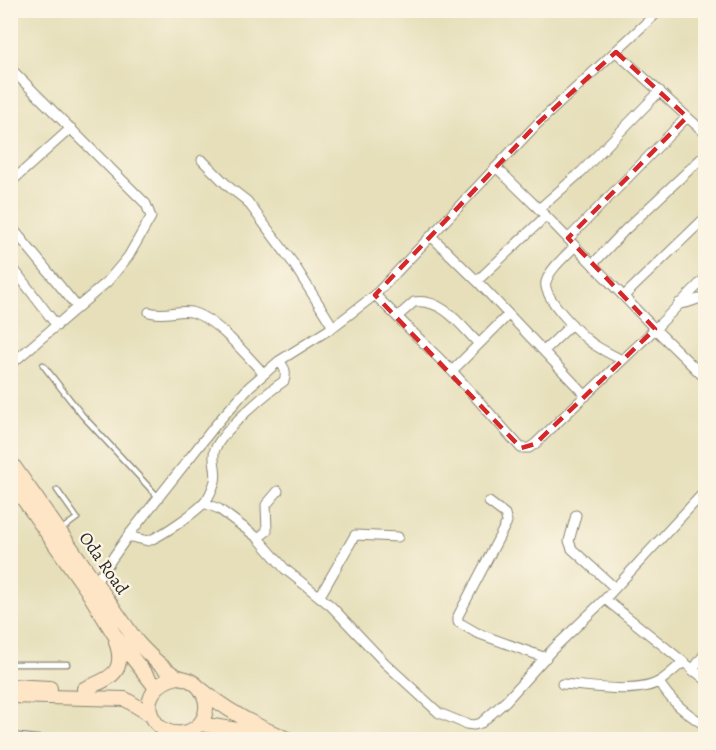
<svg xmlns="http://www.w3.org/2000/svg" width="716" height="750" viewBox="0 0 716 750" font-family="Alegreya,serif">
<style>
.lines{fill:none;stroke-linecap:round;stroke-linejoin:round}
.lane-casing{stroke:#888572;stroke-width:7}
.street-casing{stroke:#888572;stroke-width:11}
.secondary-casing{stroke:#888572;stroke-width:16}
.lane{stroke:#fff;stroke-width:4.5}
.street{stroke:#fff;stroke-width:9}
.secondary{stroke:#fde5c5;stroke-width:14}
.marked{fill:none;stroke:#d62828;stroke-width:4.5;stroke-dasharray:12 8;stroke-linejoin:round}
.labels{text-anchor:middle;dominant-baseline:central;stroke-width:4.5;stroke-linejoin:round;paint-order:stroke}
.street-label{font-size:18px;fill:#2b2b2b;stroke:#fcf5e5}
</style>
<rect width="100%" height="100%" fill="#fcf5e5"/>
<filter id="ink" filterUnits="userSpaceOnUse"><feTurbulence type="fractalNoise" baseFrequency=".0167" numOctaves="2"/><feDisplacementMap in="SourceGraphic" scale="12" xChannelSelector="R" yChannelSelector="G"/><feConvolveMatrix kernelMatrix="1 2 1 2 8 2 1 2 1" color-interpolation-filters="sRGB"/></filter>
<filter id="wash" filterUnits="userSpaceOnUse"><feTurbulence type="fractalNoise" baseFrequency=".008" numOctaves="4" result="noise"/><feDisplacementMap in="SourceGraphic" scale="24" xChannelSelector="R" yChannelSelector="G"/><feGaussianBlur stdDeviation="1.35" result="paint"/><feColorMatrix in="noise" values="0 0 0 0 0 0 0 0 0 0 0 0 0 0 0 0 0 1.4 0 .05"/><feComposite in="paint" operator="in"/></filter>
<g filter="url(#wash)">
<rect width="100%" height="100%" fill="#e6dfba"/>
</g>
<g filter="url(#ink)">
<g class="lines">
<g class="lane-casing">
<path id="lane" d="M43,365l39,50 77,83
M57,490l20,28 -15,11
M10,664h57
M10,735l44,5"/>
</g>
<g class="street-casing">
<path id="street" d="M616,52l90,82
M10,68l136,136 5,13 -23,40 -21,25 -97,83
M202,160l27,27 18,14 46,62 40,64
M496,167l50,49 109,113 51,-52
M10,183l61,-55
M539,209l42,-37 79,-81
M10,225l68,83
M431,236l46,45 109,115
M568,239l119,-122
M575,246c-9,10 -25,22 -29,36 -4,15 35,53 47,62 9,6 19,11 29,16
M10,264l47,62
M593,264l32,-34 81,-76
M477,281l69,-65
M375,295l77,76 69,77h8l6,-4 120,-115 51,50
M624,296l82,-79
M679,303c11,3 16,-7 27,-4
M149,312c17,5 28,-3 42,0 25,6 56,44 73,62
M397,317l17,-15c29,-4 47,24 65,42
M544,351l28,-27
M452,371l56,-56
M706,490l-101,109 101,81
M489,502l16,12 2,8 -49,94v6l19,11 69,25
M204,503l15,6 39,29 27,31 46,37 54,57 54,50 27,11 8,1 7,-2 25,-22 46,-51 53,-51
M576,515l-7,26 3,8 43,39
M128,536l20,5c15,-6 42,-25 54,-36 6,-5 11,-17 13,-24 3,-11 -4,-22 0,-32 10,-21 50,-55 69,-68 3,-9 1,-13 -5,-20
M258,538l9,-7 -1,-26 12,-14
M95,583l33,-47 90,-114 31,-35 30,-26 54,-34 42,-32 162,-171 123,-114
M320,596l35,-61 43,2
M692,671l14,-19
M659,682c12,20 27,31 47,44
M562,684c26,2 76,11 98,-3 8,-5 15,-12 22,-18"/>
</g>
<g class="secondary-casing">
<path id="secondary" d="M10,461l128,182c11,12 24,25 38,33 4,2 9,2 13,4 13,6 20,21 16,34 -7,23 -39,26 -51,6 -13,-20 3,-39 24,-43
M10,480l77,110 27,44 42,54
M10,686l40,2
M84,689c25,-10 43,-16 32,-47
M201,689c27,23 56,38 89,51
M10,696l115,3 26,16
M200,724l38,6 21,10"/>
</g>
<use href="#lane" class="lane"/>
<use href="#street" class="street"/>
<use href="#secondary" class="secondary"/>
</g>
</g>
<path class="marked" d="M616,52l71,65 -119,121 87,91 -120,115 -14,4 -146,-153 162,-171z"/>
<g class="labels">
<g class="street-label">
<text transform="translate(104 563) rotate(55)">Oda Road</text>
</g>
</g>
<rect width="716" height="750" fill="none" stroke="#fcf5e5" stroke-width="36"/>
</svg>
